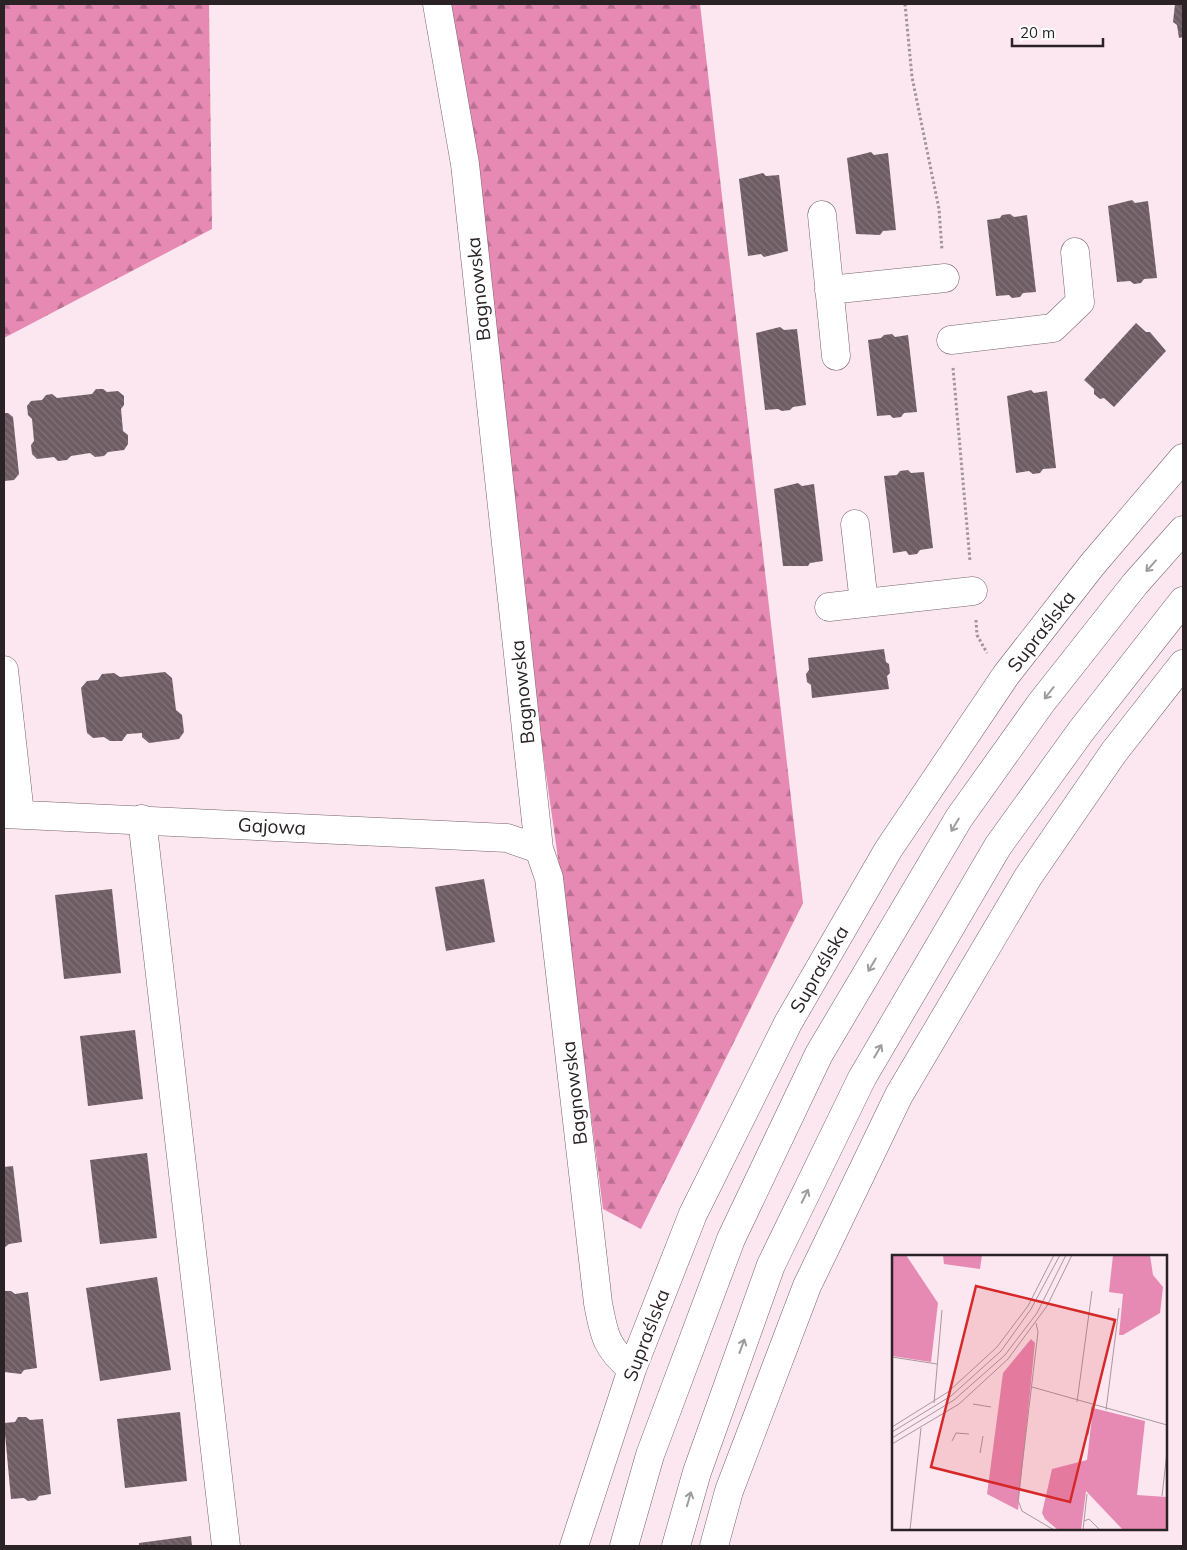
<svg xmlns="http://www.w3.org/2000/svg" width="1187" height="1550" viewBox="0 0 1187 1550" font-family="Mulish,sans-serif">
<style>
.forest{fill:url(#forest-firs)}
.building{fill:url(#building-back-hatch)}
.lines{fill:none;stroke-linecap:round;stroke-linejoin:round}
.minor-casing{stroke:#76636b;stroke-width:29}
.major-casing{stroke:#76636b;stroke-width:29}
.path{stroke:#a3939a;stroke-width:3;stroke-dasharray:2.5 2.5;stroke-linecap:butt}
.minor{stroke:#fff;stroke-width:28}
.major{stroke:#fff;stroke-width:28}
.oneway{stroke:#9f9c9d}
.labels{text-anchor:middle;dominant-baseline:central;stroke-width:5;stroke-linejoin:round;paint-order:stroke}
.street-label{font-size:19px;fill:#2a2225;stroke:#fff}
.inset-road{fill:none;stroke:#a8989e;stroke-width:1}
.view{fill:#d62828;fill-opacity:0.15;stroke:#d62828;stroke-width:2.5}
.inset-edge{fill:none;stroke:#2a2225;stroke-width:2.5}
</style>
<defs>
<pattern id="forest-firs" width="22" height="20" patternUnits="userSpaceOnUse" patternTransform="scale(1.25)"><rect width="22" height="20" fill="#e78ab3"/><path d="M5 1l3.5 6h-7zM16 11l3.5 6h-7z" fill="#bb7091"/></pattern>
<pattern id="building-back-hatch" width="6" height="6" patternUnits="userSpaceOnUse" patternTransform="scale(1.25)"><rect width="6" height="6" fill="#6e5c63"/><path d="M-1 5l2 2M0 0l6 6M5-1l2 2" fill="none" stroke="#82747a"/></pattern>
</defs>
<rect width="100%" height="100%" fill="#fce6ef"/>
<path class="forest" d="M4,4h205l3,225 -208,109z
M436,4h264l103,899 -162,326 -38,-20 -44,-344z"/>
<path class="building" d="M1175,4h8v33l-4,1 -2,-13 -4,-3z
M871,152l3,3 14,-2 8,77 -13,1 -3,4 -24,-1 -9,-76z
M763,173l3,3 13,-1 9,76 -24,6 -3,-3 -13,2 -9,-77z
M1132,200l3,3 13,-2 9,77 -13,1 -3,4 -7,1 -4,-3 -13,1 -9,-76z
M1010,214l4,3 13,-2 9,77 -13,1 -3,4 -8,1 -3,-3 -13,1 -9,-76 13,-2 2,-3z
M1136,323l10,9h4l16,19 -52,56 -10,-9 -4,1 -6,-5v-5l-10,-9z
M780,327l4,3 13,-1 9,76 -13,2 -3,3 -8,1 -4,-2 -13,1 -9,-77z
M892,334l3,3 13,-2 9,77 -13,1 -3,4 -8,1 -3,-3 -13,1 -9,-76 13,-2 3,-3z
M96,389h7l4,3 11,-1 6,5v9l-3,4 2,22 5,4v9l-4,6 -16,2 -4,4 -9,1 -5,-4 -19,3 -4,4 -9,1 -4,-4 -17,2 -5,-5 -1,-9 3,-4 -2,-22 -4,-4 -1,-9 4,-5 11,-1 4,-5 6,-1 5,4 35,-4z
M1031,390l3,3 13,-2 9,77 -13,1 -3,4 -7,1 -4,-3 -13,2 -9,-77z
M4,413h4l5,4 6,57 -5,6 -10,1z
M908,470l3,3 13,-1 9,76 -13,2 -3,4 -8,1 -3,-4 -13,2 -9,-77 13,-1 3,-4z
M798,483l4,3 12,-2 9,77 -13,2 -2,3h-25l-9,-77z
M884,649l2,13 3,2 1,9 -3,3 2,13 -77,9 -1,-13 -4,-3 -1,-8 3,-4 -1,-12z
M165,672l7,6 4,32 6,5 2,17 -5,7 -30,4 -7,-6v-4l-15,1 -5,7h-12l-6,-4 -11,1 -6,-5 -6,-45 6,-7 11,-1 4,-6 12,-1 6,4z
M484,879l11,63 -49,9 -11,-64z
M112,889l9,84 -57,6 -9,-84z
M135,1030l8,69 -55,7 -8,-70z
M147,1153l10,85 -57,6 -10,-84z
M13,1166l9,76 -13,2 -5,4v-81z
M157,1277l14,93 -71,11 -14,-93z
M4,1291h7l4,3 13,-2 9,76 -13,2 -3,4 -17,-2z
M180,1412l7,69 -62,7 -8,-69z
M18,1417h8l4,3 13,-1 8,75 -12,2 -3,4 -8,1 -4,-3 -13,1 -7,-76 11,-1z
M191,1536l1,10h-53v-3z"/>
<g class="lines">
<g class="minor-casing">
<path id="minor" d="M437,4l28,160 74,685 10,29 49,425c6,32 8,45 34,66
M822,215l14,141
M829,290l116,-12
M951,340l102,-12 27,-26 -5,-50
M855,524l9,79
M829,607l144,-16
M4,670l16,144
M4,814l503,24 32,11
M142,819l84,727
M574,1546l58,-177 61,-155 95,-191 100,-173 118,-175 86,-110 91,-107
M714,1546l15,-55 78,-205 92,-191 129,-218 86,-125 69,-88"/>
</g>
<g class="major-casing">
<path id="major" d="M624,1546l26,-91 81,-216 88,-185 140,-236 82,-115 94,-119 48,-54
M676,1546l21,-74 74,-207 91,-187 136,-232 83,-115 102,-130"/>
</g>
<path class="path" d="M905,4l7,73 27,132 3,41
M953,368l17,193
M976,620l1,15 10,18"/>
<use href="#minor" class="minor"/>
<use href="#major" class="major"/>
</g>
<defs><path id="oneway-shaft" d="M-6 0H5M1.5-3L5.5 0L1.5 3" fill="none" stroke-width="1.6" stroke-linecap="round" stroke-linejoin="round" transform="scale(1.25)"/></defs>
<g class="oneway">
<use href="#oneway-shaft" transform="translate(1151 566) rotate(132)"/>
<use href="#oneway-shaft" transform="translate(1049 693) rotate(128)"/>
<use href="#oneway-shaft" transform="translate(955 825) rotate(121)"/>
<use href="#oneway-shaft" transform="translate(872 965) rotate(121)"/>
<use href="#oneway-shaft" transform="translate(878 1051) rotate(-60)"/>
<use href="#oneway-shaft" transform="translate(805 1196) rotate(-64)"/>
<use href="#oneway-shaft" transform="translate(742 1346) rotate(-70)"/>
<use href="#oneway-shaft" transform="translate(689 1499) rotate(-74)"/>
</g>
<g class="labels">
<g class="street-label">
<text transform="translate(478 289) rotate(-96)">Bagnowska</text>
<text transform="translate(1041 631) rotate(-52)">Supraślska</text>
<text transform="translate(522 692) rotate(-96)">Bagnowska</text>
<text transform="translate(272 826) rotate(3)">Gajowa</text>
<text transform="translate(819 969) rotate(-60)">Supraślska</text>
<text transform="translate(574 1093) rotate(-97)">Bagnowska</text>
<text transform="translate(646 1335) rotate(-69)">Supraślska</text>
</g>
</g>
<g transform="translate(892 1255)">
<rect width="275" height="275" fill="#fce6ef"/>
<path d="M0,0h14l32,48 -7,59 -39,-6zM51,0h39l-2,14 -36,-5zM221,0h37l3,20 10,12 -3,26 -37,22h-4l4,-41 -14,-2zM139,84l4,4 -17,167 -31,-16 16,-121zM201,153l52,13 -8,74 30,2v33h-44l-37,-39 -5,39h-23l-13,-11 -3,-6 10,-44 35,-9z" fill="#e78ab3"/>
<path class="inset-road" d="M144,68l2,9 -20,168 4,11 32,19M0,102l45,7M140,132l135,38M185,147l15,-111M42,148l8,-93M81,149l18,3M214,155l13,-102M0,172l56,-35 49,-45 31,-41 26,-51M0,177l59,-36 50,-45 30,-42 29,-54M196,180l4,-29M0,183l62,-38 51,-45 32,-42 29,-58M60,186l4,-8 13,1M0,189l67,-40 49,-45 39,-53 25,-51M88,198l3,-17M270,241l5,-44M192,266l5,-2 11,11M18,275l11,-102M191,275l4,-36"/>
<path class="view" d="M84,31l139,34 -45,182 -139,-35z"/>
<rect width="275" height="275" class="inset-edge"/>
</g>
<rect width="1187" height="1550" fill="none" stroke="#2a2225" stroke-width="10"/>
<path d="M1012 38v8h91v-8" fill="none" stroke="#2a2225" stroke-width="2.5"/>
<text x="1020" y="38" font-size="15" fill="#2a2225" stroke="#ffffff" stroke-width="4" paint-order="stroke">20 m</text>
</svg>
